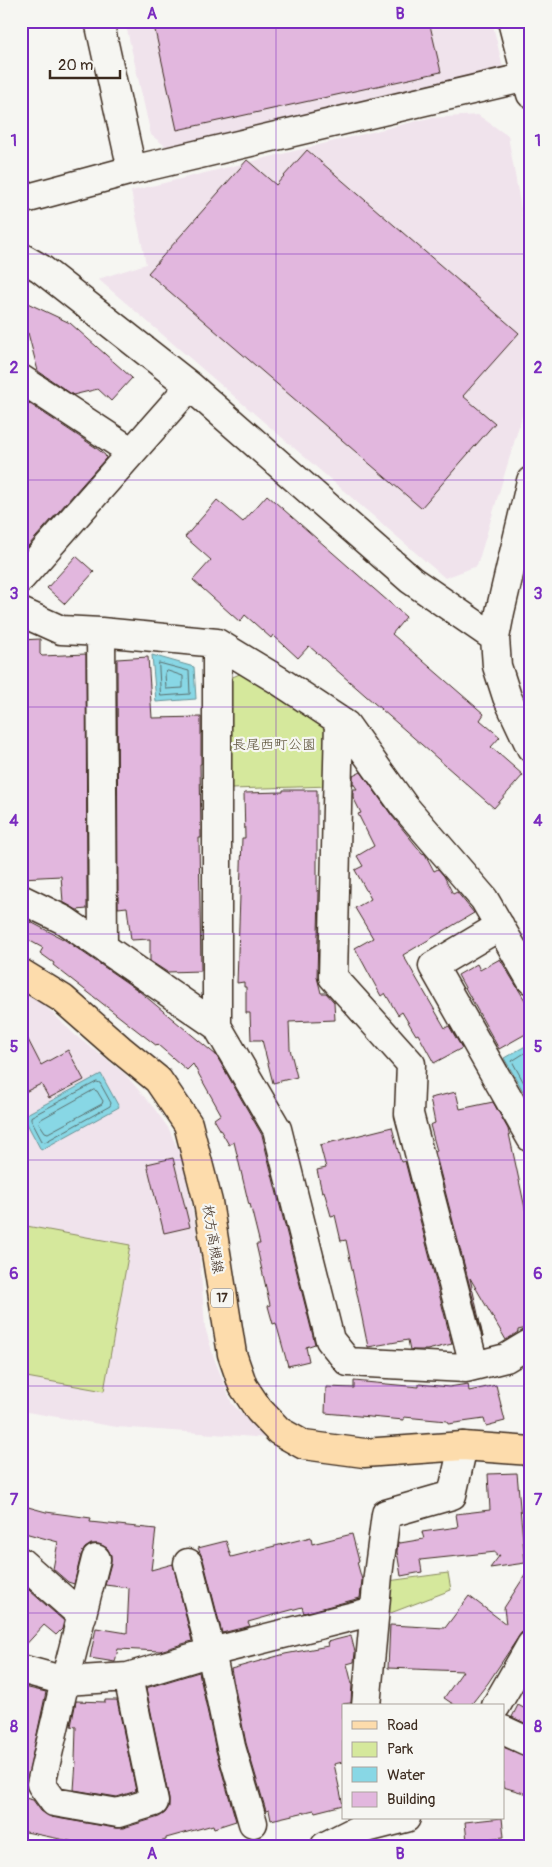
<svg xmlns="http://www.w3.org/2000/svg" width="552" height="1867" viewBox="0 0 552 1867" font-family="Pangolin,'Klee One',sans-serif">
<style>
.built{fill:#f0e3ec}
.green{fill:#d5e89c;stroke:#88895d}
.water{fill:#88d7e5;stroke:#699295}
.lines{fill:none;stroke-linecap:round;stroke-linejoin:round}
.shore{stroke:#5a6f6e;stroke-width:1}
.building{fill:#e2b7de;stroke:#3b2a1e}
.minor-casing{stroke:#3b2a1e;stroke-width:31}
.major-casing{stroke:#3b2a1e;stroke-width:31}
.minor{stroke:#f6f6f2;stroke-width:28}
.major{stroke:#fddcac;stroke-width:28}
.grid{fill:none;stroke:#7b2cbf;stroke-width:1;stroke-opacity:0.55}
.labels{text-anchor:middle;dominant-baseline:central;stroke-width:4.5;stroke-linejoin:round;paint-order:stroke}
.shield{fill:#f6f6f2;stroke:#73675e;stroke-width:1}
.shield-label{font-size:12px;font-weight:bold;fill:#3b2a1e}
.park-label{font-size:14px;fill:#5a5037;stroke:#f6f6f2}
.street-label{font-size:14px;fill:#3b2a1e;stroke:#f6f6f2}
.neatline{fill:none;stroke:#7b2cbf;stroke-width:2}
.grid-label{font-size:16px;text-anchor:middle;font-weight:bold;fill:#7b2cbf}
</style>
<rect width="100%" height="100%" fill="#f6f6f2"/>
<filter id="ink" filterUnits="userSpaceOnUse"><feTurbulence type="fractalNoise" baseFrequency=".02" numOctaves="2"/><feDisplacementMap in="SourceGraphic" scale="10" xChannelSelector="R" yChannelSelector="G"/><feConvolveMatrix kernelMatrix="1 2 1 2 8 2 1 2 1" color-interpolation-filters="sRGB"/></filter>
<g filter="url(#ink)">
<path class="built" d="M125,21h367l11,47 -335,80 -17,-13z
M478,115l30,21 23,128v122l-54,180 -32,12 -347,-299 48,-15 -15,-73 298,-73z
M21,990l15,7 40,39 48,37 30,35 15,21 13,30 10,48 7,40 6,80 9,31 18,46 36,34 -151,-11 -96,-16z"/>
<path class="green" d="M242,673l80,49 7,11 2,53 -100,3 -3,-110z
M21,1225l109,20 -26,146 -83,-15z
M448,1573l3,17 -63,24v-33z"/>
<path class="water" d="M152,655l42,12 2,32 -40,3z
M531,1043v44l-8,4 -19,-33z
M101,1074l18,33 -78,43 -18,-34z"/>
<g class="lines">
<path class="shore" d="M159,663l30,8 1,23 -29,2z
M168,671l15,5v12l-17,1 -1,-16z
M531,1049l-19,12 12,22h7
M97,1082l3,1 11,20 -1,3 -65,36 -3,-1 -11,-21v-3z
M94,1090l3,1 6,10 -1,3 -54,29 -3,-1 -6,-9 1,-3z"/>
</g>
<path class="building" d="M153,21h276l12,51 -264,58z
M307,150l212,183 -56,63 32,27 -74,85 -273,-235 99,-113 29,25z
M21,300l49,23 62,55 -21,23 -13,-12 -25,6 -35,-24 -10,-38 -7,2z
M21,398l74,49 10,8 1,3 -85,96z
M267,495l139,122 -14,17 92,80 -4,6 20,17 -9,10 32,28 -29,33 -185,-162 -11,12 -25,-23 -2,3 -26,-23 -5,7 -47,-42 18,-20 -26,-23 32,-37 26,22z
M76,556l18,16 -29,32 -18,-16z
M40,639v15l2,2 44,-2 1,255 -10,1 -14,-8 -2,-26 -40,2v-238z
M148,657l4,61 49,-1v47h-1l1,74h-2l2,133 -34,1 -17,-11v-22l-19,1 -4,-33 -9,1 -1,-249z
M361,772l31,44 30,37 3,1 9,17 4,-2 6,7 9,18 4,-2 17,21 -71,42 42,73 4,-2 13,22 -28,15 -16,-29 -2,1 -14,-23 -4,3 -13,-22 -4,3 -26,-48 18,-10 -18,-30 16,-9 -16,-29 8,-4 -6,-10 17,-10 -16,-32 3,-1 -8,-16v-8h4l-4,-6v-7z
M283,790h34v102l2,-2 -2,87 4,16h5l8,9 1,18 -46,2 1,27 7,28 -24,6 -11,-43h-11l-1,-27h-4v-26h-2v-5l-7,1 5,-145h3l-1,-45 39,-1z
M21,917l44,23 74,51 77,64 46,80 53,209 -9,3 3,14 -21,5 -12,-43 -3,1 -5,-18 2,-1 -14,-61h4l-10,-40 -1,1 -15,-63 -5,3 -15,-26 7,-5 -28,-50 -6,6 -29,-25 -1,1 -104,-81 1,-2 -14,-10 3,-5 -22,-12z
M500,959l31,51v21l-32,18 -41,-74 19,-11 3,6z
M21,1026l20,39 27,-15 16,30 -35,18 -8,-14 -20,10z
M456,1092l4,17 33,-7 15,27 20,93h3v105l-13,3v2l-12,8 -36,-62 13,59 -48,-185 2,-1 -7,-26 5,-2 -5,-25z
M392,1127l9,35 4,-1 47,183 -25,6h-17l-2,-10 -40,7 -22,-107 -5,1 -6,-26 -4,1 -7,-25 -2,1 -5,-22 9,-2 -6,-23z
M173,1158l17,69 -26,6 -17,-69z
M354,1381l65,6v-3l30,3 19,-3 1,7 27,-6 9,36 -19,5 -2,-7 -36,5 -1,-3 -43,-4v3l-79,-7 1,-26 28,1z
M517,1473l8,90 -35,5 10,-13 -4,1v-4l-76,8 2,12 -21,4 -4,-24 1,-10 2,1 24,-4 -2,-7 36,-5 -2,-13 34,-4 -2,-36z
M21,1505l25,7 45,6 -1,4 66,7 -5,41 22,-6 19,77 -32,10 -42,-2 -3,13 -25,-4 6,-30 31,5 2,-45 -24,-3 6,-22v-8l-4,-7 -8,-4h-8l-6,4 -4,7 -7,29 -6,-2 -15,-13 5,-27 -37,-10z
M352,1534l7,27 -2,1 5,18 -2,18 -56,15 -2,-6 -54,15 2,4 -28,7 -19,-74 -5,-11 28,-7 5,16 80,-20 1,7z
M531,1566v52l-43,65 -18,23h-14l-12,-8 19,-27 -75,-3 2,-43 55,3 24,-32 37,28 -2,-16z
M21,1583l43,38 -2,8 -6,6 -12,-10 -23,25z
M351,1636l4,16 -1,10 -7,2 5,20 -1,19 -8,1v58l-9,2 9,41 -28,7 -1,-2 -43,10 -2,-10 -3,1 -20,-68 -15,-74 54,-15 43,-8 -1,-4z
M199,1672l17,79 20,70 -22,7 -1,-3 -47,13v2l-20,6h-52l-73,-15v-34l12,3 8,11 10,6 64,11h8l36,-11 6,-4 4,-6v-8l-23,-111z
M24,1687l22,5 -20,94 -5,-1v-82z
M105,1700h12l19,91 -19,6 -43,-7 2,-29h-1l1,-34 -5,-1 5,-25 29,1z
M518,1705l13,7v14l-19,-9z
M503,1747l28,11v37l-28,-8z
M502,1818l2,19 -37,4 -2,-19z"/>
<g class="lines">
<g class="minor-casing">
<path id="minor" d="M99,21l33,149
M512,21l19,73
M21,200l111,-30 399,-94
M21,257l19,11 150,118 221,194 84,58
M21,379l111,73
M531,481l-31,131 -5,26 2,28 10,31 24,51
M21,578l169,-192
M21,612l40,18 40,2 116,11 61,37 68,45 58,81 80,93 47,81
M101,632l2,315
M339,722l-6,255 78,87 -2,50 65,251
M21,899l43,21 153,106 60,103 53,211 18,22 118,6 40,-10 25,-15
M500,926l-67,40 98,172
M217,1026v-383
M96,1559l-31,122 -24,103 13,18 64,11 36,-11 -26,-125
M21,1562l61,54
M188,1563l23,89 20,95 22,76
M21,1669l44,12 63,-4 83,-25 163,-41
M366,1706l12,-131 8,-61 66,-19 11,-49
M496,1706l35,-61
M503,1730l28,13
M325,1846l30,-15 51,-13"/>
</g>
<g class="major-casing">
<path id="major" d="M21,973l42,26 57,50 38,31 30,44 20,78 24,152 11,32 16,24 20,21 25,14 60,8 99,-7 68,5"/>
</g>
<use href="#minor" class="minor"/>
<use href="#major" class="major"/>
</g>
</g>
<path class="grid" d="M276,21v1825M21,254h510M21,480h510M21,707h510M21,934h510M21,1160h510M21,1386h510M21,1613h510"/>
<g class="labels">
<rect class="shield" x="211" y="1288.5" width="22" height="19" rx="4"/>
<g class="shield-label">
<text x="222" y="1298">17</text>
</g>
<g class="park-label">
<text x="274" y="744">長尾西町公園</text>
</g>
<g class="street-label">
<text transform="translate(213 1239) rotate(81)">枚方高槻線</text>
</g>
</g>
<rect width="552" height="1867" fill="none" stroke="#f6f6f2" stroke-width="55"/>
<rect x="342" y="1704" width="162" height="115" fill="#f6f6f2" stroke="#aba49d"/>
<rect x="352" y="1721" width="25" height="8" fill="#fddcac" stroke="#aba49d"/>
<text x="387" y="1730" font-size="15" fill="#3b2a1e">Road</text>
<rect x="352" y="1742" width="25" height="15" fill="#d5e89c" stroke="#aba49d"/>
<text x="387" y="1754" font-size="15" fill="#3b2a1e">Park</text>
<rect x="352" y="1767" width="25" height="15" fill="#88d7e5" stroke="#aba49d"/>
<text x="387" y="1780" font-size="15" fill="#3b2a1e">Water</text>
<rect x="352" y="1792" width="25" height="15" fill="#e2b7de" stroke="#aba49d"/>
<text x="387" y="1804" font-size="15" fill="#3b2a1e">Building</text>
<path d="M50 70v8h70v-8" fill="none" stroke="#3b2a1e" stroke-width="2.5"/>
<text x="58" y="70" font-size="15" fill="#3b2a1e" stroke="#f6f6f2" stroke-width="4" paint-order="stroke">20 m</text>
<rect x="28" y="28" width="496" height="1812" class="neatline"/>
<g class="grid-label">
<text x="152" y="19">A</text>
<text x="400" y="19">B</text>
<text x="14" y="146">1</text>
<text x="538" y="146">1</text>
<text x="14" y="373">2</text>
<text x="538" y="373">2</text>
<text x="14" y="599">3</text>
<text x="538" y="599">3</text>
<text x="14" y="826">4</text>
<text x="538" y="826">4</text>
<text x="14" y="1052">5</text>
<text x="538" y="1052">5</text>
<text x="14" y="1279">6</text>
<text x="538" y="1279">6</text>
<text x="14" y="1505">7</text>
<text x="538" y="1505">7</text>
<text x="14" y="1732">8</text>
<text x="538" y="1732">8</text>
<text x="152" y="1859">A</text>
<text x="400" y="1859">B</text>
</g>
</svg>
